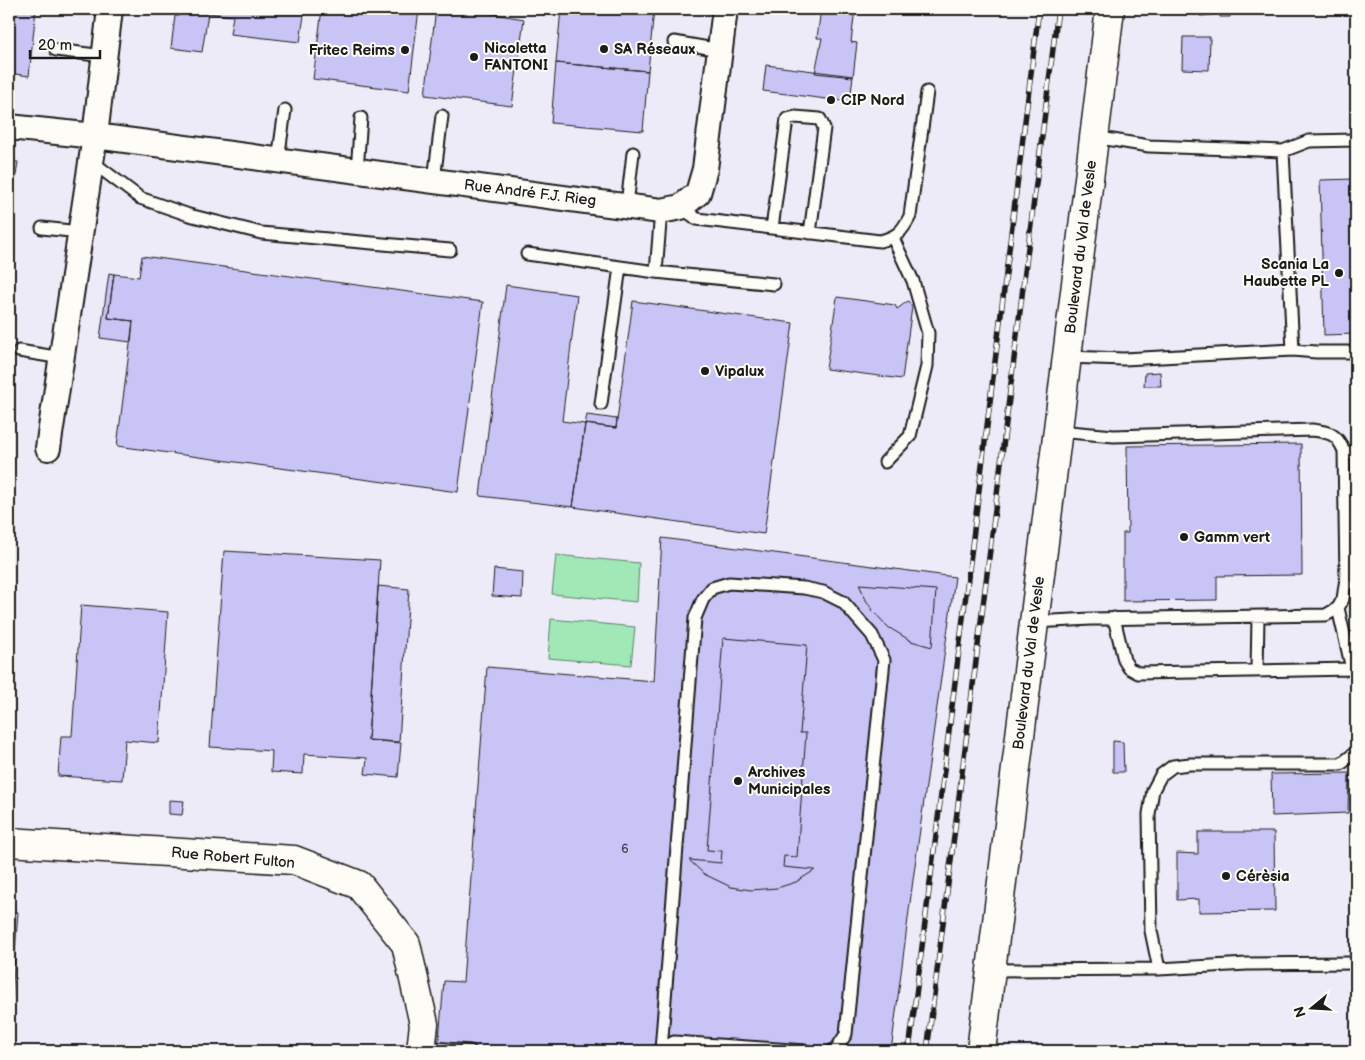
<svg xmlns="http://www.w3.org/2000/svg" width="1365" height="1060" viewBox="0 0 1365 1060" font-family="'Balsamiq Sans',sans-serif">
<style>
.built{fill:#edebf7}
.green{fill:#a0e9b7;stroke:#5e826a}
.building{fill:#c9c4f6;stroke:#1c1c1c}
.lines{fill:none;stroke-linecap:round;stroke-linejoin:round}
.lane-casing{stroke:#1c1c1c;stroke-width:15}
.street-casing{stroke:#1c1c1c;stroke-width:28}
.secondary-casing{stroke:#1c1c1c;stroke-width:31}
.lane{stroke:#fdfcf7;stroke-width:11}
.street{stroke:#fdfcf7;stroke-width:24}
.secondary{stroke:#fdfcf7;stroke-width:28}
.rail-casing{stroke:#1c1c1c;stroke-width:5.5}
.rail{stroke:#fdfcf7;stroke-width:4;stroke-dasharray:11;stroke-linecap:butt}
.poi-dot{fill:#1c1c1c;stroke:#fdfcf7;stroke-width:2}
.labels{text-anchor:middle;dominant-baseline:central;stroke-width:4;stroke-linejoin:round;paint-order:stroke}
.number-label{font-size:12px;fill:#474652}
.poi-label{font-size:15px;font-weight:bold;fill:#1c1c1c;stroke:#fdfcf7;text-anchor:start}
.street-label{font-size:15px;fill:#1c1c1c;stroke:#fdfcf7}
</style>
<rect width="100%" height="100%" fill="#fdfcf7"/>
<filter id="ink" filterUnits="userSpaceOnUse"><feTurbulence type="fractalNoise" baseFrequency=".02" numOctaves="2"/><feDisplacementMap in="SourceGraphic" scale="10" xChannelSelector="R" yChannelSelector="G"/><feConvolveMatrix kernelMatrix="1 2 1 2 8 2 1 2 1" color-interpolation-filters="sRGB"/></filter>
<g filter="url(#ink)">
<path class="built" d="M9,9h1347v1042h-1347z"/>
<path class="green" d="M556,555l83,8 -2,39 -85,-8z
M551,619l84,8 -4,38 -83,-7z"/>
<path class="building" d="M9,9h27l-7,67 -20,-3z
M180,9h125l-5,33 -70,-8 3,-18 -25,-3 -6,39 -31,-4 4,-32h4z
M322,9h97l-10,82 -96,-12z
M436,9h27l61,10 -12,87 -87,-11z
M561,9h93l-6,62 -92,-8z
M821,9h34l-4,33 6,1 -4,34 -38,-4 7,-35h-5z
M1200,9h11v6l-11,1z
M1220,9h10v8h-10z
M1183,37h27l-1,33 -27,-1z
M556,63l92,8 -5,60 -92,-8z
M766,65l87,11 -3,26 -87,-11z
M9,161l9,1 -9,61z
M1356,179v155l-32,1 -4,-155z
M142,256l341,46 -25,190 -341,-46 16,-125 -25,-3 6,-44 25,3z
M109,273l5,1 -6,44 25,3 -2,21 -31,-4z
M506,285l71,10 -15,126 23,3 -12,83 -93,-11z
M837,297l58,8 2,4 11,-8 4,6 -10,72 -76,-10z
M633,301l160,22 -29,211 -191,-27 12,-83 31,4z
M1160,372l1,14h-17l1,-13z
M587,415l30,4 -1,9 -31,-4z
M1301,444l1,131 -85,1v24l-94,1v-68h5l-1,-87z
M662,538l293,39 -42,303 -22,171h-453l6,-70 19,1 24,-315 167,14z
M224,551l156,9 -12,180 33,3 -3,34 -33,-3 2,-16 -63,-4 -1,20 -32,-2 1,-21 -62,-4z
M494,569l29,3 -1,26 -30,-2z
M859,584l77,6 -4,57 -21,-6 -23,-14 -15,-16 -7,-11z
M378,586l31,3 -10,153 -31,-2z
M81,605l87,7 -9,131 -34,-3 -3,40 -64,-4 3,-40h11z
M723,638l84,7 -7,88h6l-9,124 -13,-1 -1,11 32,3 -19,12 -19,6 -26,2 -20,-3 -27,-13 -15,-14 32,3 1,-12 -15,-1z
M1113,741l10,1 1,30h-11z
M1349,773l-1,40 -76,3 -1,-42z
M169,800l15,1 -2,14 -13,-1z
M1198,832h76l1,79 -76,1v-13l-22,1v-47l21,1z
M9,911l9,1 -9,125z"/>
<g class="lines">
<g class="lane-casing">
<path id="lane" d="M674,42l46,8
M56,50l48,6
M1283,151l26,-10 47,-1
M278,160l7,-50
M91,161l49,37 49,17 72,18 189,17
M357,170l4,-52
M434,180l8,-64
M627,205l6,-52
M681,207l16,12 183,22c17,-4 22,-9 30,-25l17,-124
M42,228l38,4
M772,228l15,-109 8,-2 25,2 4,9 -14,105
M527,254l129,18 5,-61
M656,272l118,12
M1293,350l23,2h40
M19,351l43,7
M1067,357l57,2 169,-9 -10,-199 -134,-5 -55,-9
M601,404l19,-137
M1344,451l12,3
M885,462l25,-26 17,-70 1,-33 -15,-52 -20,-43
M1338,608l14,61
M1114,618l10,42 5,8 9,5 214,-4 4,2
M1034,622l57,-3 235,-4 12,-7 5,-9 3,-21 -2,-127c-7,-17 -14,-19 -32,-21l-198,6 -56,-5
M1257,671l1,-54
M1159,969l-8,-38 -2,-117 4,-24 8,-15 12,-9 17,-2h151l15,-12
M991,970l168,-1 88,-5 109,-1
M422,1047l48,4
M661,1050l34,-432 8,-19 9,-11 17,-5 75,5 19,4 20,10 29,33 12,25 -38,374 -9,14 -5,3
M659,1051l15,-9 132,9"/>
</g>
<g class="street-casing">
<path id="street" d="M9,127l86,9 566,75 20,-4 17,-14 7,-24 20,-160
M48,448l47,-312 15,-127"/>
</g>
<g class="secondary-casing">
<path id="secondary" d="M9,842l285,18 65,25 47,59 18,80 -3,27
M981,1051l129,-1042"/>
</g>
<use href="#lane" class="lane"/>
<use href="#street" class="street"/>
<use href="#secondary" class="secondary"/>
<g class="rail-casing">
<path id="rail" d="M909,1051l130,-1042
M927,1051l131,-1042"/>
</g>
<use href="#rail" class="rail"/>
</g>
</g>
<g class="poi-dot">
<circle cx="604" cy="49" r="5"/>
<circle cx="405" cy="50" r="5"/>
<circle cx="474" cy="57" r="5"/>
<circle cx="831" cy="100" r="5"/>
<circle cx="1339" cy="273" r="5"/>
<circle cx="705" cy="371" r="5"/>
<circle cx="1184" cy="537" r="5"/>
<circle cx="738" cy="781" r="5"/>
<circle cx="1226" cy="876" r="5"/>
</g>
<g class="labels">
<g class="number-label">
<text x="625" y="849">6</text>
</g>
<g class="poi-label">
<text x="484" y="48">Nicoletta<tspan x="484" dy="17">FANTONI</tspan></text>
<text x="614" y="49">SA Réseaux</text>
<text x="395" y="50" text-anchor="end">Fritec Reims</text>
<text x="841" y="100">CIP Nord</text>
<text x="1329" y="264" text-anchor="end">Scania La<tspan x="1329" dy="17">Haubette PL</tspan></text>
<text x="715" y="371">Vipalux</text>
<text x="1194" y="537">Gamm vert</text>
<text x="748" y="772">Archives<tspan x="748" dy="17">Municipales</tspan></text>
<text x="1236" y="876">Cérèsia</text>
</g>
<g class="street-label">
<text transform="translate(530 193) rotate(7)">Rue André F.J. Rieg</text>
<text transform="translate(1081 247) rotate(-83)">Boulevard du Val de Vesle</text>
<text transform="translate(1029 663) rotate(-83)">Boulevard du Val de Vesle</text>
<text transform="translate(233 858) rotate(5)">Rue Robert Fulton</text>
</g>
</g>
<rect width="1365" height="1060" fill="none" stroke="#fdfcf7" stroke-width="30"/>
<rect x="15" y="15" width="1335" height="1030" fill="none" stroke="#1c1c1c" stroke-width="2" filter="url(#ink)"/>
<g transform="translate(1312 1008) rotate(252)" stroke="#fdfcf7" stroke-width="4" paint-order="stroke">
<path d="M0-4L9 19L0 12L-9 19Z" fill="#1c1c1c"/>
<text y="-8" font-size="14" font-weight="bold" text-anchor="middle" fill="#1c1c1c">N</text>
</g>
<path d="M30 50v8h70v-8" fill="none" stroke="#1c1c1c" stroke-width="2.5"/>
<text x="38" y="50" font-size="15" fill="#1c1c1c" stroke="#fdfcf7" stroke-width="4" paint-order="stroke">20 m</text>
</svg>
